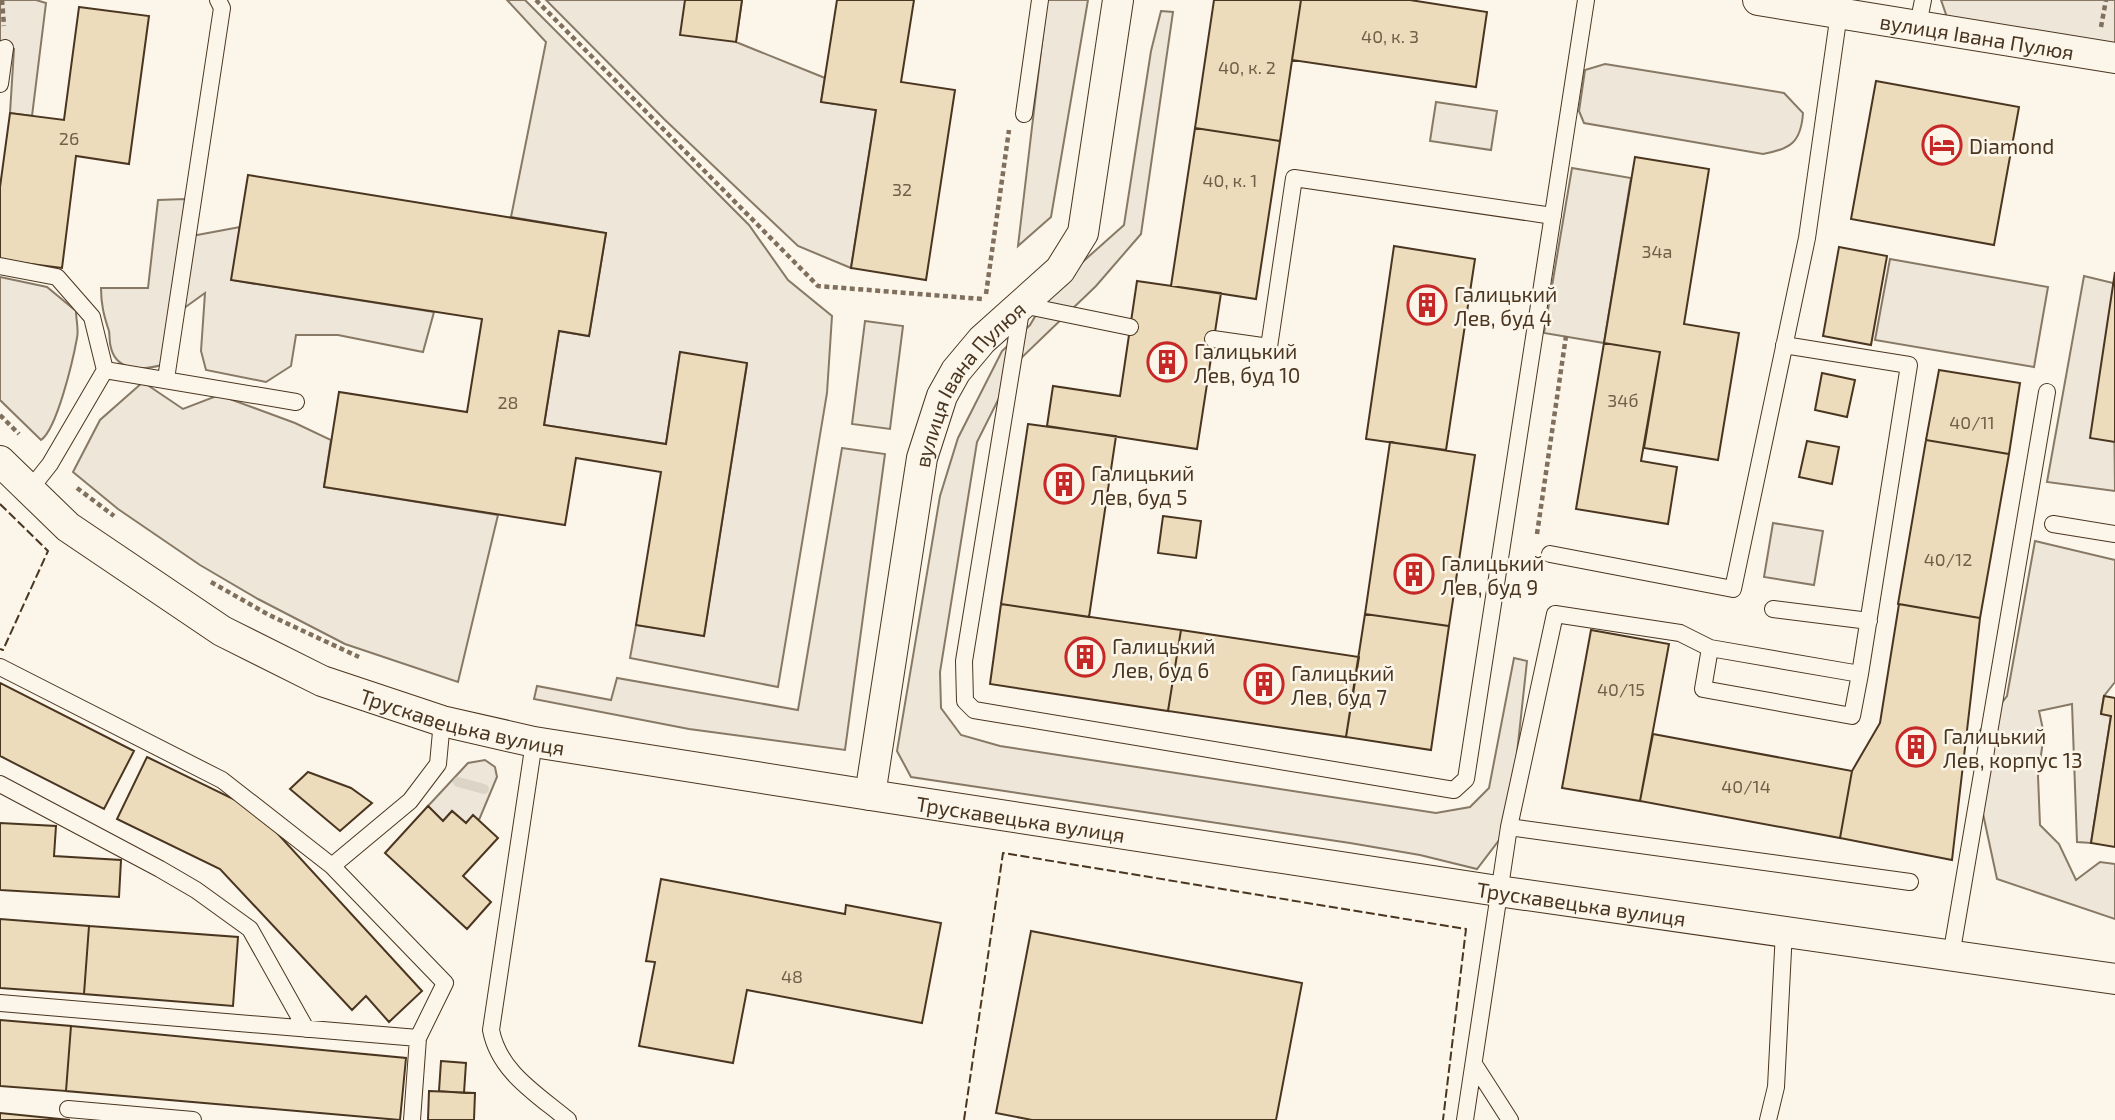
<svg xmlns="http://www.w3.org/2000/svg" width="2115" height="1120" viewBox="0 0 2115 1120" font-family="'Exo 2',sans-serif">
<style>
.green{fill:#ede6d9;stroke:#887966;stroke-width:2}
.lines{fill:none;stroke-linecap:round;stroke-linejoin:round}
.stream{stroke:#dcd4c6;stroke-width:10}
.building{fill:#ecdcbc;stroke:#4a3520;stroke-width:2}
.lane-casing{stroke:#4a3520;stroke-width:18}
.street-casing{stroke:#4a3520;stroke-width:32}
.path{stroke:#7f6f5c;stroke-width:4.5;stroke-dasharray:5 3.5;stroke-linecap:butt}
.lane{stroke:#fbf6e9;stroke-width:16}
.street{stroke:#fbf6e9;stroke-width:30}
.fence{stroke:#4a3520;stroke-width:2;stroke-dasharray:9 3.5;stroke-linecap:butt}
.labels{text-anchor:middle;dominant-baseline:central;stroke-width:5;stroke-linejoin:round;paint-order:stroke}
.number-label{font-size:18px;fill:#725f47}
.street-label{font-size:21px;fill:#4a3520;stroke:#fbf6e9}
.poi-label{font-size:21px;fill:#4a3520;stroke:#fbf6e9;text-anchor:start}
</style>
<rect width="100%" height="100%" fill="#fbf6e9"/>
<path class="green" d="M0,0h36l10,3 -14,113 -22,-3 4,-64 -14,-1z
M507,0h18l224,225 39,55 44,36 -5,77 -49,294 -148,-29 6,-33 68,10 43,-271 -67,-11 -14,91 -122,-19 15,-94 30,5 17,-103 -95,-16 35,-175z
M546,0h196l-6,42 89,36 -4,24 55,8 -25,158 -53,-22 -134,-127z
M1047,0h41l-37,217 -33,29z
M1941,0h174v51l-166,-28z
M1161,11l12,1 -32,222 -45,52 -79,76 -40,80 -37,230 1,36 20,27 39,11 436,67 34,-6 19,-19 25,-130 13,3 -18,166 -32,42 -57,-14 -70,-12 -439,-66 -14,-26 43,-255 18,-58 44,-87 28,-26 20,-34 74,-66 27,-174z
M1605,64l179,29 19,20c-2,29 -12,36 -40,41l-179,-31 -5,-12 6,-41z
M1436,102l61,9 -6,39 -61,-9z
M1572,168l59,10 -27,165 -60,-10z
M185,199l-4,39 59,-11 -8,53 202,32 -11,40 -85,-17h-42l-5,31 -25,16 -60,-12 -5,-19 4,-58 -25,18 -18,54c-19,5 -45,7 -51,-17 -2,-6 -1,-11 -2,-17 -5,-15 -8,-26 -8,-43h47l10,-88z
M1890,259l158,28 -14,80 -159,-27z
M2084,276l29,7 2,208 -68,-9z
M0,277l47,10 29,24c0,9 3,19 1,27 -4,22 -20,91 -36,102l-41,-40z
M865,321l38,5 -13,103 -38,-5z
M143,382l40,27 36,-14 76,28 36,17 -7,47 174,28 -40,167 -113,-38 -87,-45 -58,-34 -82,-56 -45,-37 27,-52z
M842,448l43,6 -40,296 -156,-21 -155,-30 3,-13 74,14 6,-22 181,32z
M1773,523l50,8 -9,54 -50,-8z
M2035,541l80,19v122l-11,14 -3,17 10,3 -20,127 -14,-1 -5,-138 -33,7 5,23 -6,42 2,49 19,19 17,36 24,-18 15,2v55l-118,-40 -15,-70 -4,-76 29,-37z
M485,760l10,7 2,10 -18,43 -6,-4 -7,7 -14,-12 -9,10 -15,-15 40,-43z"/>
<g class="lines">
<path class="stream" d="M458,782l26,7"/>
</g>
<path class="building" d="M685,0h57l-6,42 -56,-7z
M837,0h77l-13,82 54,8 -29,190 -75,-12 25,-158 -55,-8z
M1214,0h87l-21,141 -85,-13z
M1301,0h109l77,12 -11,75 -184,-27z
M79,7l70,9 -20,148 -53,-8 -14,112 -62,-8v-73l10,-74 54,7z
M1876,81l143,26 -25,138 -143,-26z
M1195,128l85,13 -24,158 -85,-13z
M1635,157l74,12 -25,155 55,9 -21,127 -74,-12 16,-96 -56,-9z
M248,175l358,58 -17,103 -30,-5 -15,94 122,19 14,-92 67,11 -43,273 -68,-11 25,-153 -85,-14 -11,67 -241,-38 15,-95 128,20 15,-93 -251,-39z
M1394,246l81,13 -29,191 -80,-11z
M1839,247l48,9 -16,89 -48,-9z
M2115,272v170l-25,-4z
M1137,281l84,12 -24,156 -150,-23 6,-40 67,10z
M1604,343l56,9 -19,109 36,6 -9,57 -92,-15z
M1939,370l81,13 -11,71 -83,-14z
M1822,373l33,7 -8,37 -32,-7z
M1028,424l88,12 -27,181 -88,-13z
M1926,440l83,14 -29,164 -82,-14z
M1807,441l32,6 -7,37 -33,-7z
M1390,442l85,13 -26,171 -84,-12z
M1163,516l38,5 -5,37 -38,-5z
M1001,604l180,26 -13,81 -178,-27z
M1899,604l81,14 -28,242 -112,-22 12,-67 28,-48z
M1365,614l84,12 -18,124 -85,-13z
M1181,630l178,27 -13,80 -178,-26z
M1591,630l78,14 -29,157 -78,-13z
M0,683l134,68 -30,58 -104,-53z
M2104,696l11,2v149l-24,-4 20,-127 -10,-2z
M1653,734l199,37 -12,67 -200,-37z
M147,757l109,53 166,181 -33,31 -23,-26 -14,14 -132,-141 -103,-50z
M308,772l43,16 21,15 -32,28 -50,-42z
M428,806l15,15 9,-10 14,12 7,-8 25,23 -35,38 28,26 -24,27 -82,-76z
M0,823l56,3 -2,30 67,4 -2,37 -119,-7z
M661,879l184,35 1,-9 95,18 -19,100 -175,-33 -14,73 -94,-17 16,-84 -9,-1z
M0,919l89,7 -5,68 -84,-6z
M89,926l149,11 -5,69 -149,-12z
M1031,931l271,52 -26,137h-244l-36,-7z
M0,1020l71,6 -5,65 -66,-5z
M71,1026l335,32 -6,62 -334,-29z
M441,1061l25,2 -2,30 -25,-2z
M429,1091l46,2 -1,27h-46z
M0,1113l70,7h-70z"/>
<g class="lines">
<g class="lane-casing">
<path id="lane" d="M1918,25l5,-25
M0,84l5,-36
M1024,114l16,-114
M0,266l57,11 35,40 13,53
M1130,327l-108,-22 -58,356 1,40 9,9 480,80 12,-11 120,-779
M1213,339l56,8 25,-169 259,38
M1784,345l125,20 -49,309 -150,-26 -30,-15 -125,-19 -46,213 401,55
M166,379l56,-371 -4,-8
M31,488l19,-24 55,-94 191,32
M2053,524l62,10
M1550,554l183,35 74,-351 32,-225
M1773,609l96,12
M1710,648l-7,41 149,27 8,-42
M0,667l222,113 110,86
M534,742l-43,288c8,42 46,64 77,90
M0,784l160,85 36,21 54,39 56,100
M1951,956l96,-564
M0,1003l418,35
M1474,1064l36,56
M68,1109l125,11
M412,1120l6,-82 27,-55 -113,-117 78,-65 28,-37 4,-43
M1465,1120l44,-293
M1768,1120l8,-33 8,-156"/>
</g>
<g class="street-casing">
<g id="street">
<path id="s1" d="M1758,0l357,58"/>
<path id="s2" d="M0,461l68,66 154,104 100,50 120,40 92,21 336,53 628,96 617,88"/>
<path id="s3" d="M870,795l52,-337 20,-62 14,-25 26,-31 78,-70 23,-37 35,-233"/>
</g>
</g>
<path class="path" d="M2,0l2,26
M536,0l282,286 164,13
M2101,27l5,-27
M986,294l23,-164
M0,415l19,19
M77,488l37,28
M1537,534l29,-198
M211,582l58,33 90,42"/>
<use href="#lane" class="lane"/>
<use href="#street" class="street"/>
<path class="fence" d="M0,504l48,47 -45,99 -3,-1
M964,1120l39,-267 463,76 -23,191"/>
</g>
<defs>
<g id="hotel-ring" transform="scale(2.0125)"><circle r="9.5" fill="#fbf6e9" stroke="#c62828" stroke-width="1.5"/><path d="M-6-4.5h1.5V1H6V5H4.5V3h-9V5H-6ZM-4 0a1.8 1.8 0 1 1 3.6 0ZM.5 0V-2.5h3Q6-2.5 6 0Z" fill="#c62828"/></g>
<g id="building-ring" transform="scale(2.0125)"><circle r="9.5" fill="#fbf6e9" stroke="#c62828" stroke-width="1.5"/><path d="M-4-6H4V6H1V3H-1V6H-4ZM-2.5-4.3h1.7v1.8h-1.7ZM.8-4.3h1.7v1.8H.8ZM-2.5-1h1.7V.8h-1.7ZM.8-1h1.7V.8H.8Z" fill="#c62828"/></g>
</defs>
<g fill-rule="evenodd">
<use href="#hotel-ring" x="1942" y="145"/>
<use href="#building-ring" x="1427" y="305"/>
<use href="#building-ring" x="1167" y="362"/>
<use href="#building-ring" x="1064" y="484"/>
<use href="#building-ring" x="1414" y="574"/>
<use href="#building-ring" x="1085" y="657"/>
<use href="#building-ring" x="1264" y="684"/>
<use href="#building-ring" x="1916" y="747"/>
</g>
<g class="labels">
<g class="number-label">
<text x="1390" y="36">40, к. 3</text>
<text x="1247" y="67">40, к. 2</text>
<text x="69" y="138">26</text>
<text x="1230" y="180">40, к. 1</text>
<text x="902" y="189">32</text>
<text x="1657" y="251">34а</text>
<text x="1623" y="400">34б</text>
<text x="508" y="402">28</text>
<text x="1972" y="422">40/11</text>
<text x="1948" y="559">40/12</text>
<text x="1621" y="689">40/15</text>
<text x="1746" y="786">40/14</text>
<text x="792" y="976">48</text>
</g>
<g class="street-label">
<text stroke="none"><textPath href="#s1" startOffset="222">вулиця Івана Пулюя</textPath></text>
<text stroke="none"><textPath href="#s3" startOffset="430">вулиця Івана Пулюя</textPath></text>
<text stroke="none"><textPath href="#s2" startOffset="539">Трускавецька вулиця</textPath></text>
<text stroke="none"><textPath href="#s2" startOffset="1106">Трускавецька вулиця</textPath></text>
<text stroke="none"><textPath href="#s2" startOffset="1673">Трускавецька вулиця</textPath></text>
</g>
<g class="poi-label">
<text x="1969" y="145">Diamond</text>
<text x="1454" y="293">Галицький<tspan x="1454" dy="24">Лев, буд 4</tspan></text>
<text x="1194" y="350">Галицький<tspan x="1194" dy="24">Лев, буд 10</tspan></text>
<text x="1091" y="472">Галицький<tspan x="1091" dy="24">Лев, буд 5</tspan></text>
<text x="1441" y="562">Галицький<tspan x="1441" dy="24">Лев, буд 9</tspan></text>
<text x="1112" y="645">Галицький<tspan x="1112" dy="24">Лев, буд 6</tspan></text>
<text x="1291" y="672">Галицький<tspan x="1291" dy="24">Лев, буд 7</tspan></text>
<text x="1943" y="735">Галицький<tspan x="1943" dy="24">Лев, корпус 13</tspan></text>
</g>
</g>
</svg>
